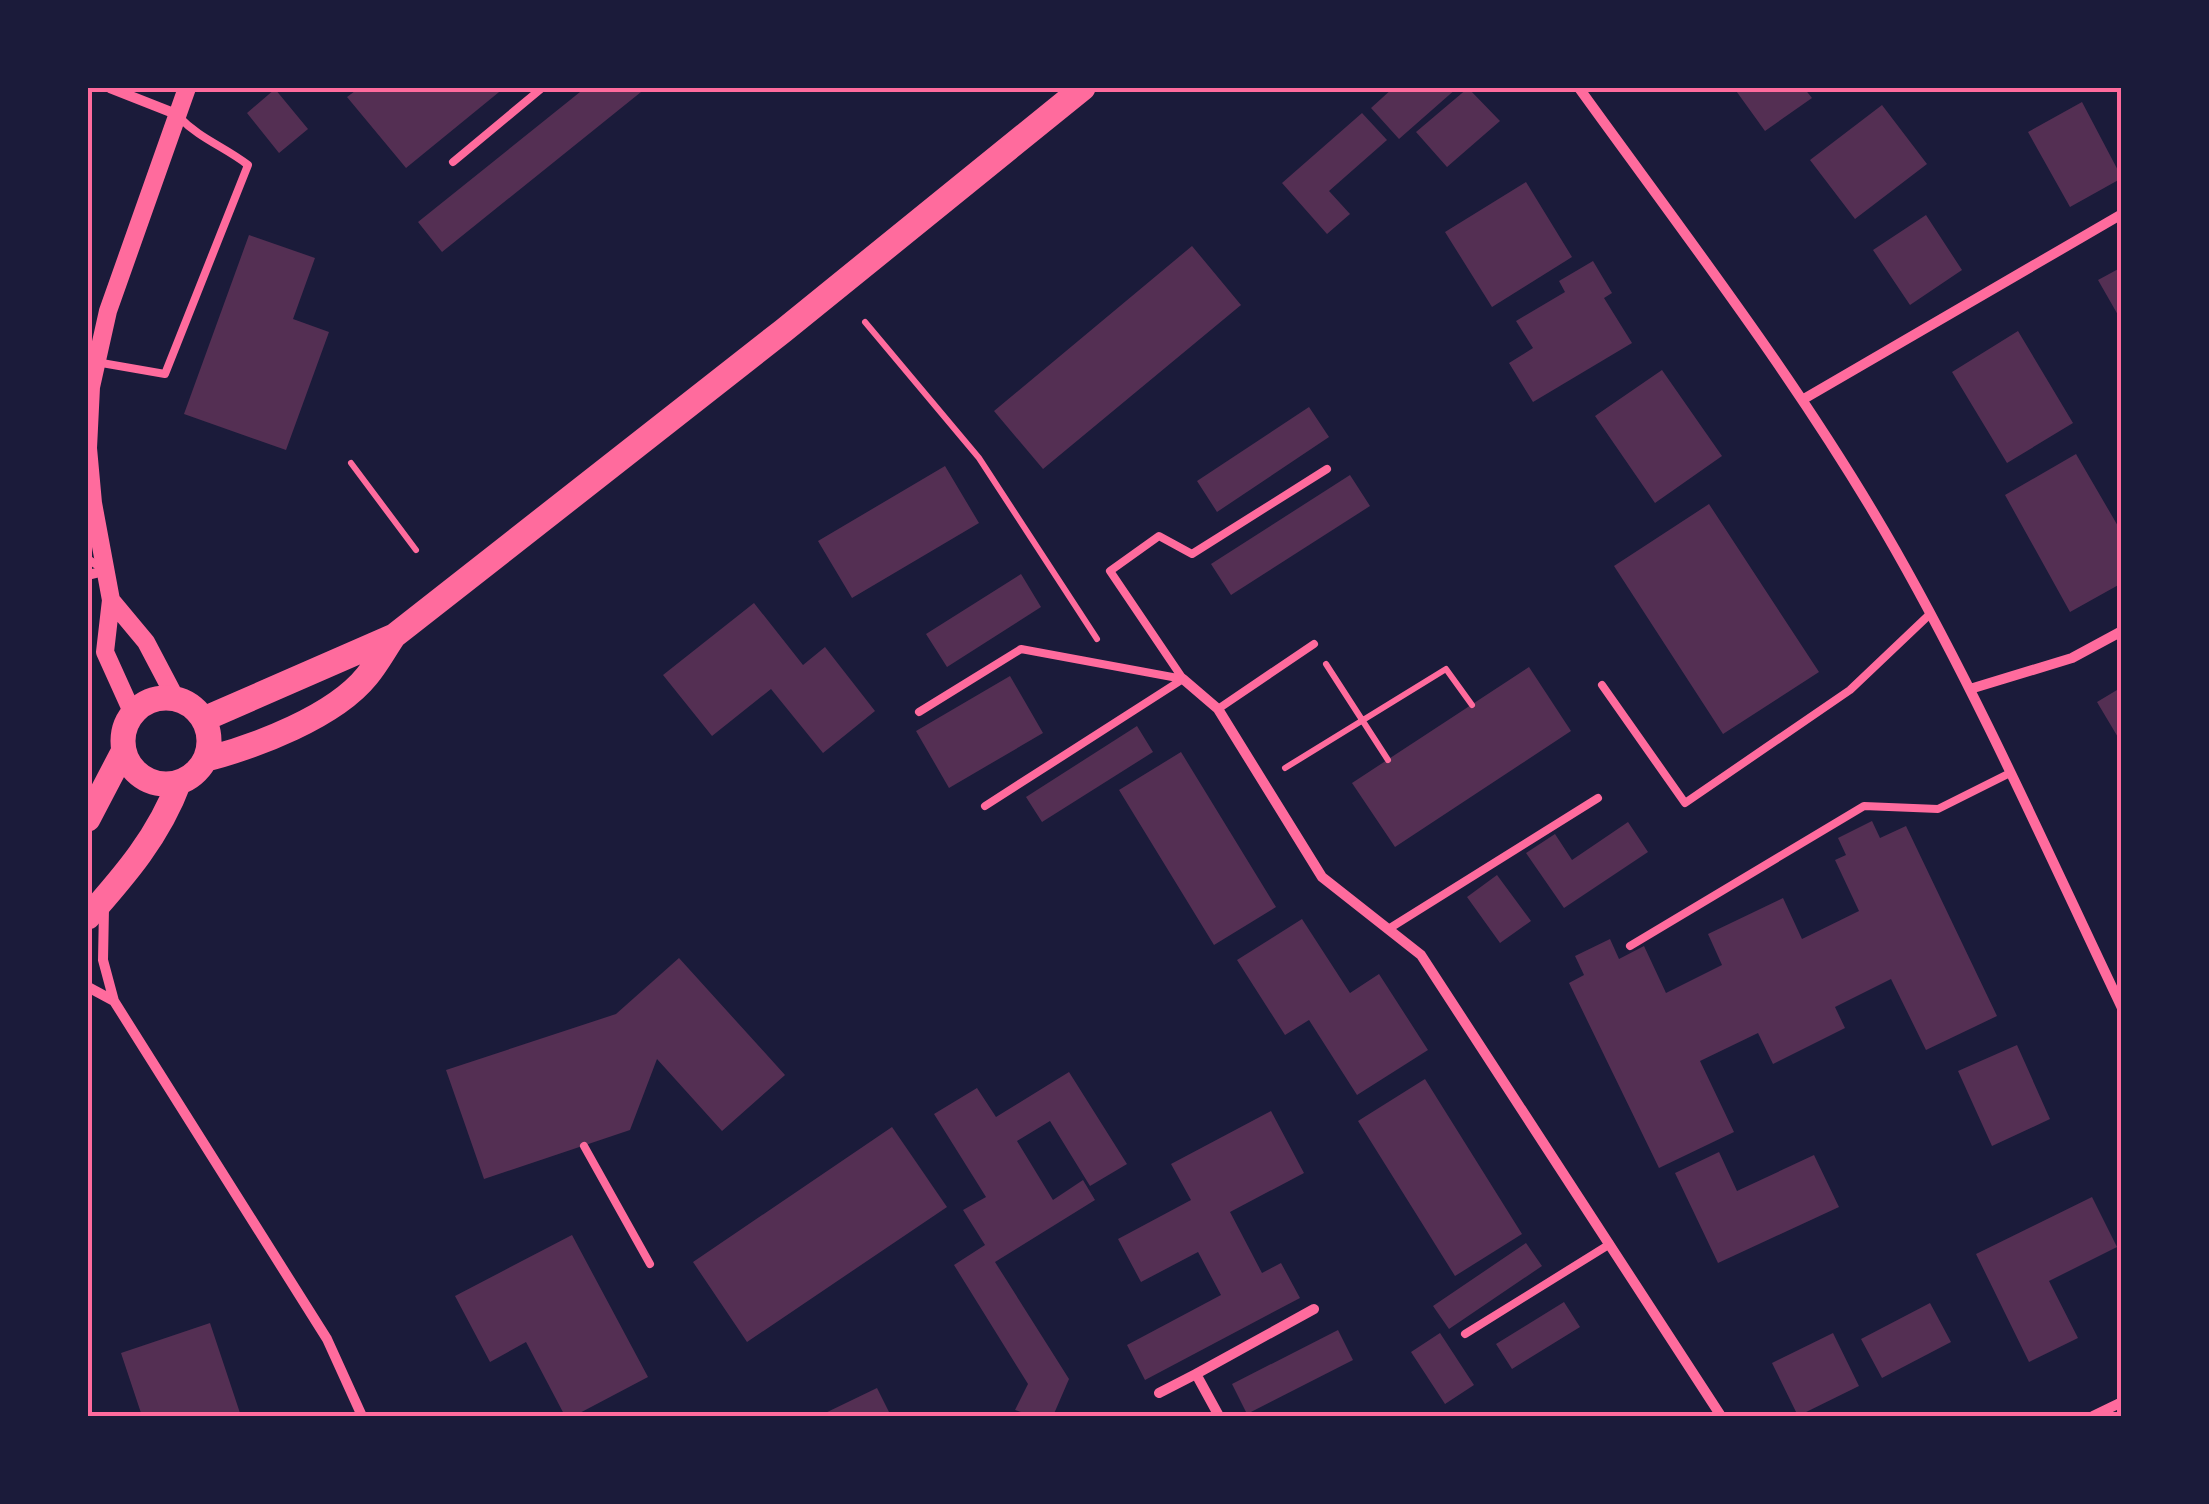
<svg xmlns="http://www.w3.org/2000/svg" width="2209" height="1504" viewBox="0 0 2209 1504" font-family="Karla,sans-serif">
<style>
.building{fill:#542f53}
.lines{fill:none;stroke-linecap:round;stroke-linejoin:round}
.path{stroke:#ff6b9d;stroke-width:6}
.service{stroke:#ff6b9d;stroke-width:8}
.minor{stroke:#ff6b9d;stroke-width:10}
.tertiary{stroke:#ff6b9d;stroke-width:18}
.primary{stroke:#ff6b9d;stroke-width:25}
.neatline{fill:none;stroke:#ff6b9d;stroke-width:4}
</style>
<rect width="100%" height="100%" fill="#1b1b3a"/>
<path class="building" d="M359,88h145l-98,80 -59,-71z
M585,88h61l-204,164 -24,-30z
M1393,88h64l-58,51 -28,-31z
M1468,88l32,33 -53,46 -31,-35z
M1734,88h70l8,10 -47,33z
M275,89l33,40 -29,24 -32,-40z
M2082,102l40,76 -52,29 -42,-75z
M1882,105l45,59 -72,55 -45,-59z
M1362,113l25,27 -58,51 21,23 -23,20 -45,-51z
M1526,182l46,75 -80,50 -47,-75z
M1926,215l36,55 -52,35 -37,-55z
M249,235l66,23 -22,61 36,13 -43,118 -102,-36z
M1192,246l49,59 -198,164 -49,-58z
M1593,261l19,32 -8,5 28,45 -99,59 -24,-39 24,-15 -17,-27 49,-29 -6,-11z
M2122,267v55l-24,-42z
M2018,331l55,92 -66,40 -55,-91z
M1662,370l60,86 -67,47 -60,-87z
M1309,407l20,30 -112,75 -20,-31z
M2076,454l46,79v50l-52,29 -65,-117z
M945,466l34,57 -127,75 -34,-57z
M1350,475l20,31 -139,89 -20,-31z
M1709,504l110,168 -96,62 -109,-168z
M1021,574l20,33 -94,60 -21,-33z
M754,603l49,62 22,-18 50,64 -52,42 -52,-64 -59,47 -49,-61z
M1529,667l42,64 -176,116 -43,-64z
M1010,676l33,57 -94,55 -33,-57z
M2122,687v57l-25,-42z
M1137,726l16,26 -111,70 -16,-25z
M1181,752l95,155 -62,38 -95,-155z
M1872,821l8,17 26,-12 91,190 -71,34 -35,-71 -56,28 10,21 -72,36 -15,-31 -58,28 34,71 -75,36 -90,-185 15,-8 -9,-19 35,-17 9,20 25,-13 22,47 56,-28 -14,-31 75,-36 19,41 57,-28 -24,-51 11,-5 -8,-17z
M1628,822l20,30 -84,56 -38,-55 29,-19 17,26z
M1497,875l34,46 -31,22 -33,-46z
M1302,919l48,74 29,-19 49,76 -71,45 -48,-75 -24,15 -48,-75z
M679,958l106,117 -63,56 -65,-72 -27,71 -146,49 -38,-109 170,-56z
M2017,1045l33,74 -58,27 -34,-75z
M1069,1072l58,92 -37,22 -40,-65 -33,20 36,59 30,-20 12,20 -100,62 74,117 -16,37h-21l-17,-6 13,-26 -74,-119 31,-20 -22,-35 23,-13 -52,-83 43,-26 19,29z
M1425,1079l97,155 -67,42 -97,-155z
M1271,1111l33,62 -74,39 32,61 19,-10 19,35 -155,82 -18,-35 94,-50 -23,-43 -57,30 -23,-43 73,-39 -20,-36z
M892,1127l55,80 -200,135 -54,-80z
M1719,1152l18,39 77,-36 25,52 -121,56 -43,-90z
M2092,1197l25,50 -68,34 29,57 -49,24 -53,-108z
M572,1235l76,142 -74,39h-9l-39,-74 -36,20 -35,-66z
M1526,1243l16,23 -93,63 -16,-23z
M1564,1302l16,25 -68,42 -16,-25z
M1930,1303l21,39 -69,36 -21,-39z
M210,1323l31,93h-99l-21,-63z
M1338,1330l15,30 -106,54 -15,-30z
M1440,1333l34,52 -29,19 -34,-52z
M1833,1333l26,53 -61,30 -26,-53z
M877,1388l14,28h-72z"/>
<g class="lines">
<path class="path" d="M865,322l114,136 118,181
M351,463l65,87
M1326,664l62,96
M1285,768l161,-99 26,36"/>
<path class="service" d="M453,162l89,-74
M96,362l69,12 83,-209c-23,-18 -48,-26 -69,-48
M88,559l13,9
M1602,685l83,118 165,-113 80,-76
M1218,709l96,-65
M919,712l102,-63 162,30 -73,-108 49,-35 33,18 135,-85
M985,806l198,-127
M1390,928l208,-130
M1630,946l234,-140 74,3 72,-36
M584,1146l66,118
M1465,1334l145,-90"/>
<path class="minor" d="M110,88l66,26
M1579,88c109,151 225,301 317,463 84,148 153,304 226,457
M1802,400l320,-186
M88,575l16,-4
M1183,679l35,30 104,168 99,78 300,461
M1970,689l102,-31 50,-27
M104,908l-1,52 11,41 213,338 35,77
M88,987l26,14
M1196,1374l118,-65
M1159,1393l37,-19 23,42
M2093,1416l29,-14"/>
<path class="tertiary" d="M111,600l35,42 30,57
M133,714l-28,-62 6,-52 -18,-97 -5,-55 3,-61 17,-76 79,-223"/>
<path class="primary" d="M123 741a43 43 0 1 1 86 0a43 43 0 1 1-86 0Z
M204,719l190,-83 389,-305 300,-243
M207,759c49,-13 127,-42 160,-83 10,-12 18,-27 27,-40
M88,819l35,-67
M88,917c37,-42 71,-81 91,-135"/>
</g>
<rect width="2209" height="1504" fill="none" stroke="#1b1b3a" stroke-width="180"/>
<rect x="90" y="90" width="2029" height="1324" class="neatline"/>
</svg>
